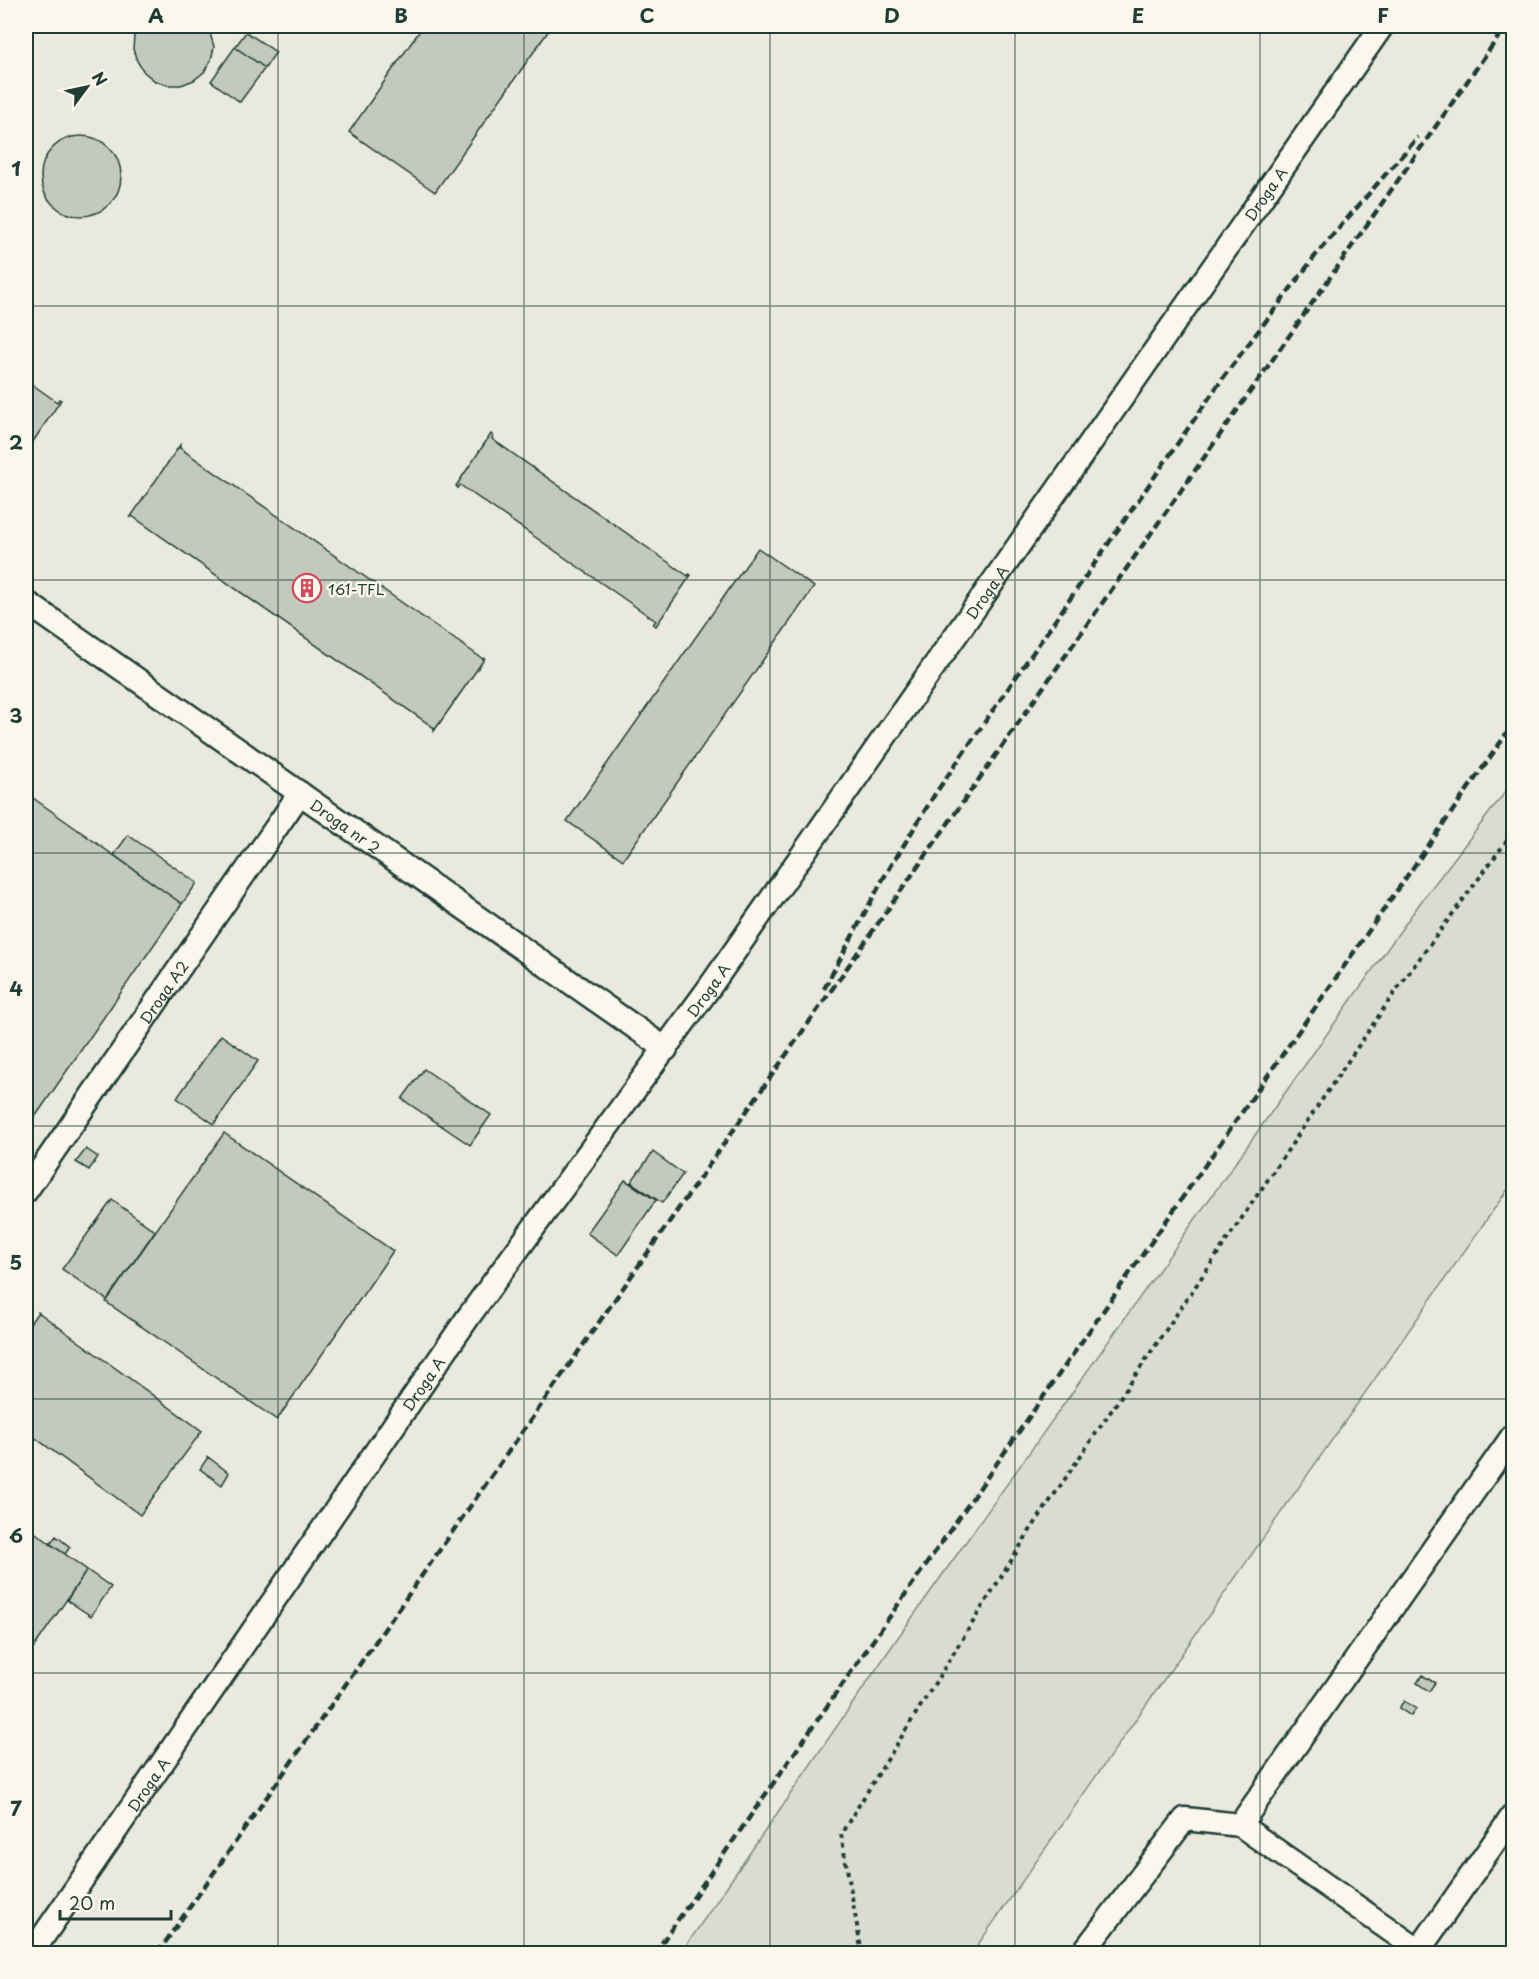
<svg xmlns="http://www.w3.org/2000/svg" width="1539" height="1979" viewBox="0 0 1539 1979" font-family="'Playpen Sans',sans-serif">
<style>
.built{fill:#eae9de}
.green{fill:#dbdcd1;stroke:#7d8c82;stroke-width:1.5}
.building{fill:#c4c9be;stroke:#1f3d34;stroke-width:1.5}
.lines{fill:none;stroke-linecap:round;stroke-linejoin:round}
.lane-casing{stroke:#1f3d34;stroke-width:27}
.path{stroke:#1f3d34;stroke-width:4;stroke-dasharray:4.5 4.5;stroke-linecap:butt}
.lane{stroke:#fbf7ec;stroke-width:22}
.rail{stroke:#1f3d34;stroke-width:4.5;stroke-dasharray:9 4.5;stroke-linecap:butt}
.grid{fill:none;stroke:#1f3d34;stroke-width:1.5;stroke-opacity:0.55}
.labels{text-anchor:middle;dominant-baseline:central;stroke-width:5;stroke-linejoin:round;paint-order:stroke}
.street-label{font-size:15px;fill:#1f3d34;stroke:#fbf7ec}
.poi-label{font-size:15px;fill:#1f3d34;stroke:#fbf7ec;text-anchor:start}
.neatline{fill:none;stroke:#1f3d34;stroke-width:2}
.grid-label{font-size:20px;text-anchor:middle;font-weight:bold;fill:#1f3d34}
</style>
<rect width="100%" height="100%" fill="#fbf7ec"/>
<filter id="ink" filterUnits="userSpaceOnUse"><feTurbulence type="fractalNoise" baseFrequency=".0167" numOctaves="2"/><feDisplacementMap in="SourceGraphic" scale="12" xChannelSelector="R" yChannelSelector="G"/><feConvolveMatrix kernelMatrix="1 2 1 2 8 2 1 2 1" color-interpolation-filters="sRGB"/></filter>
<g filter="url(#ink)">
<path class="built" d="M26,26h1487v756l-93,121 -521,733 -218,317 -655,1z
M1513,1182v771l-541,1 311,-443z"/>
<path class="green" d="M1513,782v400l-541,771h-291l218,-317 521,-733z"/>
<path class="building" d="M139,26h69l6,21 -3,13 -7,12 -10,8 -13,5h-14l-12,-4 -11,-9 -7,-11 -4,-12 1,-13z
M423,26h129l-117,166 -86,-60z
M246,32l30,20 -11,16 -30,-21z
M235,47l30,21 -25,34 -29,-21z
M41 176a40 40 0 1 1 80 0a40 40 0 1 1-80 0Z
M26,380l31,22 2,-3 2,1 -33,49 -2,-1 2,-3 -2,-2z
M491,434l2,2 -1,3 196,137 1,-2 2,1 -35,51 -3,-2 3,-3 -196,-136 -2,3 -2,-2z
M180,445v3l303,211 2,-1 -51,73v-3l-302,-212 -2,2z
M758,548l56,39 -191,273 -56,-39z
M26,793l156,111 -156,226z
M128,835l69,48 -15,21 -68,-49z
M221,1035l37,26 -44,63 -37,-26z
M424,1069l67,46 -21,30 -68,-46z
M224,1133l169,118 -116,169 -171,-118z
M86,1149l12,8 -9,13 -13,-8z
M653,1152l30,22 -21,29 -31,-21z
M625,1180l31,20 -38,55 -31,-22z
M112,1200l43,31 -48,69 -45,-31z
M38,1312l164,119 -62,84 -114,-84v-102z
M208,1457l21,16 -7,12 -22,-16z
M26,1526l61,44 -61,89z
M56,1536l14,11 -5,7 -15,-10z
M87,1570l24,17 -20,29 -24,-16z
M1422,1675l13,8 -6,8 -12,-8z
M1404,1701l12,8 -5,7 -12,-8z"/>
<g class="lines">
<g class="lane-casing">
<g id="lane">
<path id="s1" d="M26,602l640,447"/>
<path id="s2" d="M26,1191l274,-398"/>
<path d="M1419,1950l95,-136"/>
<path id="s3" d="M31,1954l438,-638 240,-328 673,-962"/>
<path d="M1082,1954l103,-135 55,6"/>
<path d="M1424,1954l-184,-129 274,-391"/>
</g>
</g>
<path class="path" d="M862,1954l-21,-120 188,-302 368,-543 117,-158"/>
<use href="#lane" class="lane"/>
<path class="rail" d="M824,989l59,-110 52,-85 290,-419 94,-124 99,-114
M157,1954l1349,-1928
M654,1954l860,-1231"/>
</g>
</g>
<path class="grid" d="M278,26v1928M524,26v1928M770,26v1928M1015,26v1928M1260,26v1928M26,306h1488M26,580h1488M26,853h1488M26,1126h1488M26,1399h1488M26,1673h1488"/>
<defs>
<g id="building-ring" transform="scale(1.5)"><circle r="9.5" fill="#fbf7ec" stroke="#d1495b" stroke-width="1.5"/><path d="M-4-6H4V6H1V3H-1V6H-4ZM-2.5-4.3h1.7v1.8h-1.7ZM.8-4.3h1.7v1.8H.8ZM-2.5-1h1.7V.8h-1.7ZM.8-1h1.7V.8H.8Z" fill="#d1495b"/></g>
</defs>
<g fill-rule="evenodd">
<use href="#building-ring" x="307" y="588"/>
</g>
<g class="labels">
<g class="street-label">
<text stroke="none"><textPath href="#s3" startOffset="2150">Droga A</textPath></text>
<text stroke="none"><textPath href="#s3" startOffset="1664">Droga A</textPath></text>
<text stroke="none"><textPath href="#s1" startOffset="390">Droga nr 2</textPath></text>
<text stroke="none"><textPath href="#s3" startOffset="1178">Droga A</textPath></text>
<text stroke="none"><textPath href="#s2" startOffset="242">Droga A2</textPath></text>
<text stroke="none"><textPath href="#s3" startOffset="692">Droga A</textPath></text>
<text stroke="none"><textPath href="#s3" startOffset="206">Droga A</textPath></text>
</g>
<g class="poi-label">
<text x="328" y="588">161-TFL</text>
</g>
</g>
<rect width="1539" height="1979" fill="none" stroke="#fbf7ec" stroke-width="66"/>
<g transform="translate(87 87) rotate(57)" stroke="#fbf7ec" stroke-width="4.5" paint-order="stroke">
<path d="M0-4.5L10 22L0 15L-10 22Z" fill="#1f3d34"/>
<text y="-9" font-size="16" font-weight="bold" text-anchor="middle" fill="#1f3d34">N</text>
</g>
<path d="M60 1910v9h111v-9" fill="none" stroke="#1f3d34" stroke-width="3"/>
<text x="69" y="1910" font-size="18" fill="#1f3d34" stroke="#fbf7ec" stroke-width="4.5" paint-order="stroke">20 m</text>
<rect x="33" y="33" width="1473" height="1913" class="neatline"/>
<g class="grid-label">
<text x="156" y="23">A</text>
<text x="401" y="23">B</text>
<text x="647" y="23">C</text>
<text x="892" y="23">D</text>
<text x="1138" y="23">E</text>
<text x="1383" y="23">F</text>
<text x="16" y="176">1</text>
<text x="16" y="450">2</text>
<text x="16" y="723">3</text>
<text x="16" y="996">4</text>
<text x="16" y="1270">5</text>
<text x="16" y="1543">6</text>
<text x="16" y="1816">7</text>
</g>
</svg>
